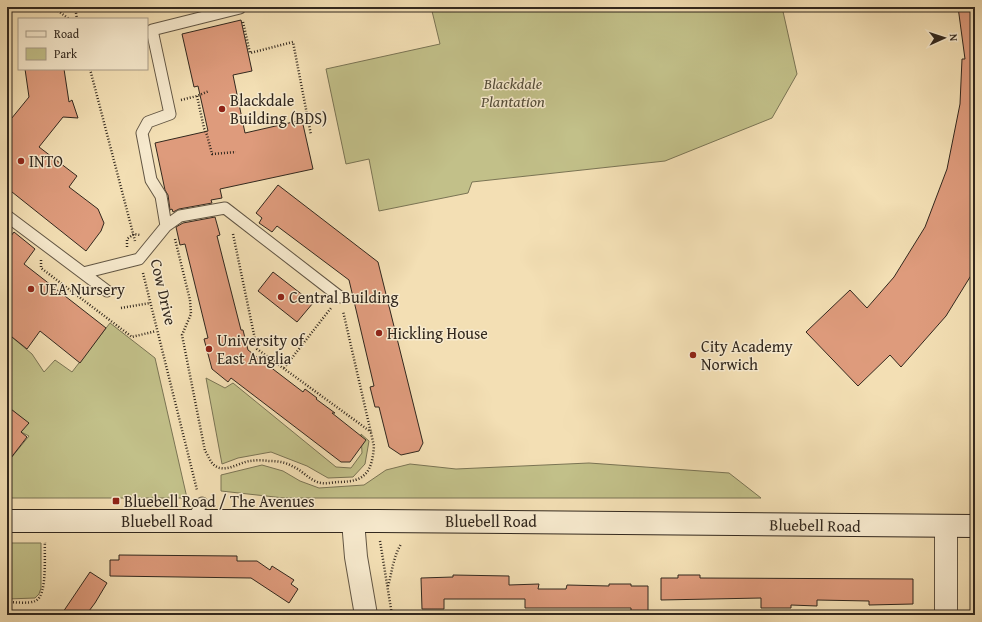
<svg xmlns="http://www.w3.org/2000/svg" width="982" height="622" viewBox="0 0 982 622" font-family="'Gentium Book Plus',serif">
<style>
.green{fill:#c2c089;stroke:#7a7454}
.building{fill:#de9b7c;stroke:#32281e}
.lines{fill:none;stroke-linecap:round;stroke-linejoin:round}
.lane-casing{stroke:#625644;stroke-width:13}
.street-casing{stroke:#625644;stroke-width:24}
.secondary-casing{stroke:#32281e;stroke-width:24}
.path{stroke:#32281e;stroke-width:2.5;stroke-dasharray:1 2;stroke-linecap:butt}
.lane{stroke:#f7eace;stroke-width:11}
.street{stroke:#f7eace;stroke-width:22}
.secondary{stroke:#f7eace;stroke-width:22}
.poi-dot{fill:#8f2418;stroke:#f7eace;stroke-width:1.5}
.labels{text-anchor:middle;dominant-baseline:central;stroke-width:3;stroke-linejoin:round;paint-order:stroke}
.park-label{font-size:16px;font-style:italic;fill:#564e39;stroke:#f7eace}
.poi-label{font-size:16px;fill:#32281e;stroke:#f7eace;text-anchor:start}
.street-label{font-size:16px;fill:#32281e;stroke:#f7eace}
</style>
<rect width="100%" height="100%" fill="#f3dfb4"/>
<filter id="stains"><feTurbulence type="fractalNoise" baseFrequency=".005" numOctaves="4"/><feColorMatrix values="0 0 0 0 .2 0 0 0 0 .09 0 0 0 0 .02 0 0 0 .5 -.17"/></filter>
<radialGradient id="worn" r=".72"><stop offset=".6" stop-color="#630" stop-opacity="0"/><stop offset="1" stop-color="#630" stop-opacity=".3"/></radialGradient>
<path class="green" d="M431,7h351l15,67 -25,44 -107,43 -193,21 -4,11 -89,18 -10,-52 -23,5 -20,-95 114,-25z
M110,323l45,35 32,140h-180v-43l4,3 18,-22 -8,-4 7,-9 -21,-17v-73l25,21 12,18 11,-12 17,12z
M206,378l19,10 8,-5 103,84 15,1 11,-15 -1,-19 8,7 -4,23 -12,13 -25,1 -21,-12 -36,-14 -33,6 -16,6z
M589,463l140,10 32,25h-477l-63,-7v-16l41,-10 21,6 17,10 19,7 45,-3 22,-15 24,-6 46,5z
M7,543h34v45l-2,6 -4,4 -28,1z"/>
<path class="building" d="M958,7h17v262l-29,47 -45,51 -11,-12 -32,31 -52,-54 44,-42 17,18 27,-31 31,-50 22,-58 13,-65 2,-45h3z
M241,20l11,51 -19,4 12,58 57,-13 11,49 -93,20 2,9 -11,2 1,3 -33,6 -6,3 -1,-3 -2,1 -2,-15 -3,-5 -10,-47 53,-12 -10,-45 -4,1 -12,-53z
M25,69h39l5,33 3,-2 6,18 -15,-1 -24,30 38,29 -8,11 29,22 6,14 -3,8 -15,20 -79,-63v-64l22,-27z
M278,185l100,77 45,181 -4,8 -18,4 -12,-8 -10,-40h-4l-5,-20 4,-1 -25,-106 -72,-54 -5,6 -13,-9 3,-5 -6,-5z
M215,217l5,18 -3,1 24,94h2l5,20 55,42 2,-3 12,9 -1,1 19,14h-3l34,27 -16,22h-9l-110,-84 -3,4 -16,-13 -8,-30 4,-1 -23,-94 -5,1 -4,-18 7,-4z
M14,232l21,17 -11,15 82,64 -26,35 -40,-32 -13,18 -20,-16v-92z
M273,272l40,31 -16,19 -39,-31z
M7,406l22,17 -8,9 6,5 -20,26z
M119,555l118,1v5h20l13,9 2,-4 22,14 -3,4 7,5 -9,14 -38,-25 -141,-2v-16h9z
M90,572l17,11 -12,20 -9,12h-25z
M453,575l56,1v9l30,-1 -1,5h28l1,-4 42,1v-2h22v2h17v27h-17v-5h-106v-9h-81v10h-22l-1,-31 32,-1z
M678,575h22v3l213,1v25l-44,1v-4l-52,-1v6l-26,-1v3h-30v-10l-100,2v-22h17z"/>
<g class="lines">
<g class="lane-casing">
<path id="lane" d="M7,216l100,75
M166,226l-5,-30 -10,-16 -9,-47 6,-11 22,-8 -18,-84 88,-22
M83,273l56,-14 27,-33 14,-10 45,-8 115,89
M192,521l10,-18"/>
</g>
<g class="street-casing">
<path id="street" d="M353,521l3,36 10,58
M946,526v89"/>
</g>
<g class="secondary-casing">
<path id="secondary" d="M7,521h372l596,5"/>
</g>
<path class="path" d="M53,7l16,12
M75,7l2,12
M243,22l7,31 43,-11 18,93
M90,69l45,172
M197,96l7,32 3,7 5,19 24,-2
M181,100l16,-4 12,-5
M7,116l4,3
M233,234l24,115 114,83
M175,239l15,61 1,14 -9,21 23,116c3,4 5,10 8,13 11,11 26,-2 37,-3 6,-1 13,-1 19,0 8,0 16,1 23,5 10,4 18,15 29,17 6,1 13,-1 18,-1 27,0 33,-11 35,-36l-31,-135
M127,247v-8l7,-5 6,1
M41,260v8l91,69 24,-6
M143,273l54,217
M121,308l29,-5
M284,368l47,-60
M380,541l12,74
M388,586c4,-14 5,-28 13,-42
M7,602c7,0 22,2 28,-1 13,-4 9,-48 10,-59"/>
<use href="#lane" class="lane"/>
<use href="#street" class="street"/>
<use href="#secondary" class="secondary"/>
</g>
<g class="poi-dot">
<circle cx="222" cy="109" r="4"/>
<circle cx="21" cy="161" r="4"/>
<circle cx="31" cy="289" r="4"/>
<circle cx="281" cy="297" r="4"/>
<circle cx="379" cy="333" r="4"/>
<circle cx="209" cy="349" r="4"/>
<circle cx="693" cy="355" r="4"/>
<rect x="112" y="497" width="8" height="8" rx="2"/>
</g>
<g class="labels">
<g class="park-label">
<text x="513" y="83">Blackdale<tspan x="513" dy="18">Plantation</tspan></text>
</g>
<g class="poi-label">
<text x="230" y="100">Blackdale<tspan x="230" dy="18">Building (BDS)</tspan></text>
<text x="29" y="161">INTO</text>
<text x="39" y="289">UEA Nursery</text>
<text x="289" y="297">Central Building</text>
<text x="387" y="333">Hickling House</text>
<text x="217" y="340">University of<tspan x="217" dy="18">East Anglia</tspan></text>
<text x="701" y="346">City Academy<tspan x="701" dy="18">Norwich</tspan></text>
<text x="124" y="501">Bluebell Road / The Avenues</text>
</g>
<g class="street-label">
<text transform="translate(164 292) rotate(77)">Cow Drive</text>
<text x="167" y="521">Bluebell Road</text>
<text x="491" y="521">Bluebell Road</text>
<text transform="translate(815 525) rotate(1)">Bluebell Road</text>
</g>
</g>
<rect width="982" height="622" fill="none" stroke="#f3dfb4" stroke-width="24"/>
<rect x="8" y="8" width="966" height="606" fill="none" stroke="#32281e" stroke-width="2"/>
<rect x="12" y="12" width="958" height="598" fill="none" stroke="#32281e"/>
<rect x="18" y="18" width="130" height="52" fill="#f7eace" stroke="#a89c88"/>
<rect x="26" y="31" width="20" height="6" fill="#f7eace" stroke="#a89c88"/>
<text x="54" y="38" font-size="12" fill="#32281e">Road</text>
<rect x="26" y="48" width="20" height="12" fill="#c2c089" stroke="#a89c88"/>
<text x="54" y="58" font-size="12" fill="#32281e">Park</text>
<g transform="translate(944 38) rotate(87)" stroke="#f7eace" stroke-width="3" paint-order="stroke">
<path d="M0-3L7 15L0 10L-7 15Z" fill="#32281e"/>
<text y="-6" font-size="11" font-weight="bold" text-anchor="middle" fill="#32281e">N</text>
</g>
<rect width="100%" height="100%" filter="url(#stains)"/>
<rect width="100%" height="100%" fill="url(#worn)"/>
</svg>
